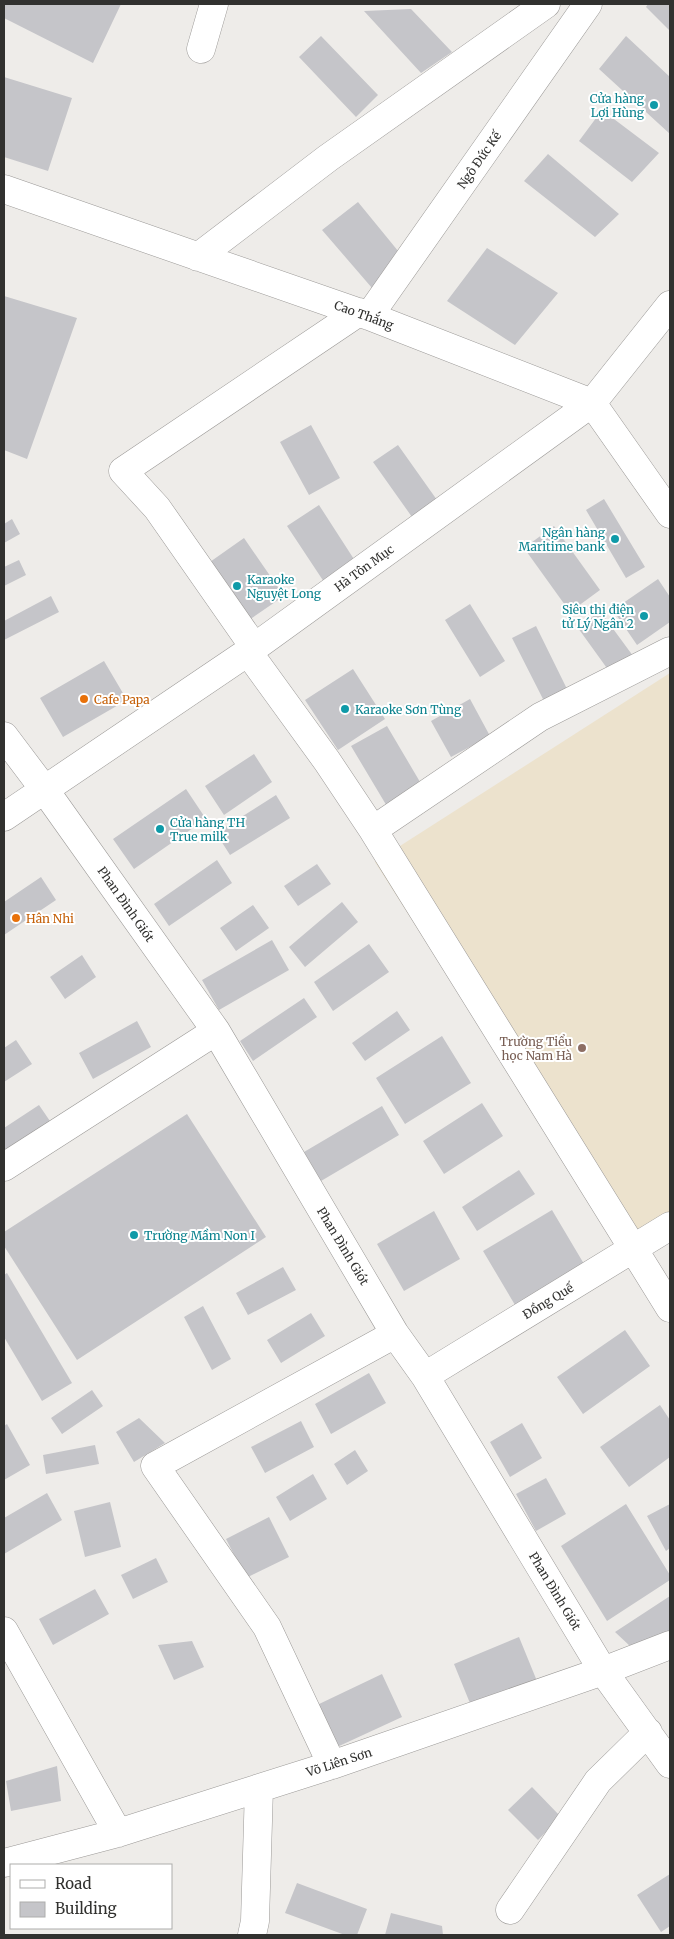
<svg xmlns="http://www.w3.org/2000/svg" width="674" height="1939" viewBox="0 0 674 1939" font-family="Merriweather,serif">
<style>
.education{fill:#ece2cd}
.building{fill:#c5c5c9}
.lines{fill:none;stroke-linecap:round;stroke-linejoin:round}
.minor-casing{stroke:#9b9997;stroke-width:29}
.minor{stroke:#fff;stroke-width:28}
.culture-dot{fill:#0f9aa8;stroke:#fff;stroke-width:2}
.food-dot{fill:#e8710a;stroke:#fff;stroke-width:2}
.education-dot{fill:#8d6e63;stroke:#fff;stroke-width:2}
.labels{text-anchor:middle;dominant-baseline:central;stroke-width:4;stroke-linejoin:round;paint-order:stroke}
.culture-label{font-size:12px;fill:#0d838f;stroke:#fff;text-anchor:start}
.street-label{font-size:12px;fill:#31312f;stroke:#fff}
.food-label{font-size:12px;fill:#c56008;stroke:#fff;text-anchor:start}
.education-label{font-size:12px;fill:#785e54;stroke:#fff;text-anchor:end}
</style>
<rect width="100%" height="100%" fill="#eeece9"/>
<path class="education" d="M670,673v560l-42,26 -253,-397z"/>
<path class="building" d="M4,4h117l-28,59 -89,-45z
M648,4h22v27l-24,-24z
M411,9l41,43 -31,21 -57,-62z
M321,36l57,59 -22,22 -57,-60z
M626,36l44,41v57l-71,-65z
M4,77l68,21 -24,73 -44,-14z
M602,110l57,43 -27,29 -53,-41z
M548,154l71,60 -24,23 -71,-56z
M358,202l45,55 -31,31 -50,-58z
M487,248l71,45 -43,52 -68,-44z
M4,296l73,22 -50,141 -23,-9z
M311,425l29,53 -31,17 -29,-53z
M398,445l39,55 -25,17 -39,-55z
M604,499l41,68 -19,11 -40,-68z
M319,505l40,62 -31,21 -41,-62z
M12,519l8,15 -16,9v-19z
M554,526l46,64 -30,22 -46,-64z
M244,538l40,58 -54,37 -40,-57z
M19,560l7,15 -22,11v-19z
M658,579l12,18v25l-33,23 -24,-35z
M51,596l8,16 -55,28v-19z
M470,604l35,57 -25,16 -35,-57z
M600,611l36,49 -27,11 -31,-43z
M536,626l31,63 -23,12 -32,-63z
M104,661l23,39 -64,37 -23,-39z
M353,669l32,50 -47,31 -33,-50z
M470,699l20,37 -39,21 -20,-36z
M387,726l36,61 -35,21 -37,-62z
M254,754l18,28 -48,33 -19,-29z
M186,789l20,30 -72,50 -21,-30z
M276,795l14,23 -60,37 -14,-22z
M217,860l15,23 -63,43 -15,-22z
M317,864l14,20 -33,22 -14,-20z
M41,877l15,23 -52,35v-33z
M342,902l16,20 -53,45 -16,-20z
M253,905l16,23 -33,23 -16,-23z
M272,940l17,30 -70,40 -17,-30z
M369,944l20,28 -56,39 -19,-29z
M82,955l14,22 -31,22 -15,-22z
M304,998l13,19 -64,44 -13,-20z
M397,1011l13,19 -45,31 -13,-18z
M137,1021l14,26 -58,32 -14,-26z
M442,1036l29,47 -66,41 -29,-46z
M16,1040l16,24 -28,18v-34z
M482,1103l21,33 -59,38 -21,-33z
M39,1105l13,19 -48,32v-28z
M382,1106l17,29 -78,46 -17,-29z
M187,1114l79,123 -189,123 -73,-114v-14z
M519,1170l16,24 -58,37 -15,-24z
M552,1210l35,59 -69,41 -35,-59z
M434,1211l26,48 -56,32 -27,-47z
M283,1267l13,23 -48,25 -12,-22z
M7,1273l65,110 -30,18 -38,-64v-62z
M203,1306l28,53 -19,11 -28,-53z
M311,1313l14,23 -44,27 -14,-23z
M625,1330l25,36 -67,48 -26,-37z
M369,1373l17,30 -55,31 -16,-30z
M92,1390l11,16 -41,28 -11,-16z
M660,1405l10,15v37l-41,30 -29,-40z
M139,1418l26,25 -31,19 -18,-30z
M301,1421l13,26 -49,26 -14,-26z
M522,1423l20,35 -32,19 -20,-35z
M7,1424l23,41 -26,15v-54z
M95,1445l4,19 -53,10 -3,-19z
M355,1450l13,21 -21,14 -13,-21z
M313,1474l14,25 -37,22 -14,-24z
M546,1478l20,36 -30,17 -20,-37z
M47,1493l15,27 -58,34v-36z
M110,1502l11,45 -36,10 -11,-46z
M626,1504l44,71v5l-63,41 -46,-75z
M670,1504v44l-4,3 -19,-35z
M269,1517l20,40 -43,21 -20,-39z
M156,1558l12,24 -35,17 -12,-24z
M95,1589l14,25 -56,31 -14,-26z
M670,1596v40l-39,11 -16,-15z
M519,1637l20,49 -65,27 -20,-49z
M192,1641l12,26 -30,13 -16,-35z
M382,1674l20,43 -65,30 -20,-42z
M57,1766l4,35 -50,10 -5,-30z
M532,1787l29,30 -23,23 -30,-30z
M670,1874v52l-9,6 -24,-37z
M297,1883l70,26 -10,26h-12l-60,-22z
M391,1913l51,13 1,9h-58z"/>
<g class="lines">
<g class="minor-casing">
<path id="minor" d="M201,49l13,-45
M4,189l365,127 223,87 78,111
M198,257l130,-99 218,-154
M369,316l219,-312
M254,647l-97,-139 -34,-37 236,-159
M248,652l79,109 46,69 297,478
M4,736l40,53 172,242 179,303 30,42 178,295 67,93
M4,817l244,-165 344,-249 78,-98
M373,830l167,-113 130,-66
M4,1167l212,-136
M425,1376l245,-150
M4,1631l114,202
M332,1765l-65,-138 -112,-161 240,-132
M4,1863l114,-30 214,-68 271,-94 67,-26
M510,1910l88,-129 50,-49
M252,1935l3,-14 4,-133"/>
</g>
<use href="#minor" class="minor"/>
</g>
<g class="culture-dot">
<circle cx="654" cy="105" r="5"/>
<circle cx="615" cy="539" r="5"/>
<circle cx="237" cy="586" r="5"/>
<circle cx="644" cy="616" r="5"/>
<circle cx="345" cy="709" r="5"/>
<circle cx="160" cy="829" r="5"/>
<circle cx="134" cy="1235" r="5"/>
</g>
<g class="food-dot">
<circle cx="84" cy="699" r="5"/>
<circle cx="16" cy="918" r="5"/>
</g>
<circle class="education-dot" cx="582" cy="1048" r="5"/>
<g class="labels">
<g class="culture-label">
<text x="644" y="98" text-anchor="end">Cửa hàng<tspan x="644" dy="14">Lợi Hùng</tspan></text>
<text x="605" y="532" text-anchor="end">Ngân hàng<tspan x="605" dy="14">Maritime bank</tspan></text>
<text x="247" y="579">Karaoke<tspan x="247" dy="14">Nguyệt Long</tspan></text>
<text x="634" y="609" text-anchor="end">Siêu thị điện<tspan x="634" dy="14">tử Lý Ngân 2</tspan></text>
<text x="355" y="709">Karaoke Sơn Tùng</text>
<text x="170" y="822">Cửa hàng TH<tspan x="170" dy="14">True milk</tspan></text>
<text x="144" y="1235">Trường Mầm Non I</text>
</g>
<g class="street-label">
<text transform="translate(479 160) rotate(-55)">Ngô Đức Kế</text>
<text transform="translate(364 315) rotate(20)">Cao Thắng</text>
<text transform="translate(364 568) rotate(-36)">Hà Tôn Mục</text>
<text transform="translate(126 904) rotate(55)">Phan Đình Giót</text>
<text transform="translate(343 1246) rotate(59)">Phan Đình Giót</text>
<text transform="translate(548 1301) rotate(-31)">Đồng Quế</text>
<text transform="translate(555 1591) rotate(59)">Phan Đình Giót</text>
<text transform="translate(339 1762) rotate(-18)">Võ Liên Sơn</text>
</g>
<g class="food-label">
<text x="94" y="699">Cafe Papa</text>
<text x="26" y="918">Hân Nhi</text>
</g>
<g class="education-label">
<text x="572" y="1041">Trường Tiểu<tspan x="572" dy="14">học Nam Hà</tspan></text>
</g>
</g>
<rect width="674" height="1939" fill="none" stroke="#31312f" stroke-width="10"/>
<rect x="10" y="1864" width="162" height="65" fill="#ffffff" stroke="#adadac"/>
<rect x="20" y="1880" width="25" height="8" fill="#ffffff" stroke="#adadac"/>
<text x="55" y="1889" font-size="15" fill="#31312f">Road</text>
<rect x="20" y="1902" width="25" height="15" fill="#c5c5c9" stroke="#adadac"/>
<text x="55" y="1914" font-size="15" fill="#31312f">Building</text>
</svg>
